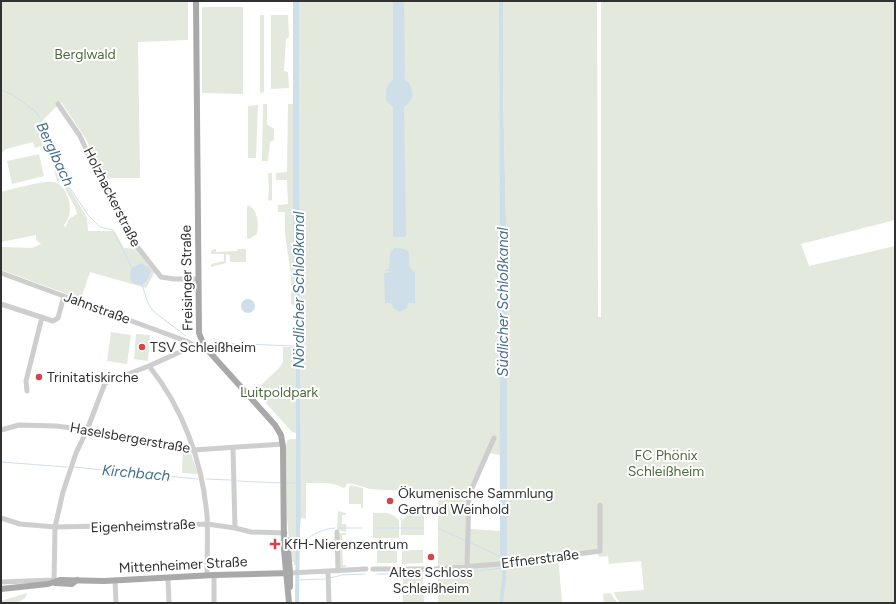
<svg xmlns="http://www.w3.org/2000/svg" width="896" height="604" viewBox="0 0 896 604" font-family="Figtree,sans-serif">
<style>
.green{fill:#e3e9dd}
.water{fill:#cfdfea}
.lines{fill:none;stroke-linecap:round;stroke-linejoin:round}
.stream{stroke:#cfdfea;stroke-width:1}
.canal{stroke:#cfdfea;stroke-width:4}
.minor{stroke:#cecece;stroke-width:5}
.major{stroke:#a9a9a9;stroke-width:6}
.poi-dot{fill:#d74349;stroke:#fff;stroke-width:1.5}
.labels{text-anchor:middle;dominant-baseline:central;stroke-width:4;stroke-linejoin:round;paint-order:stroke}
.park-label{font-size:14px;fill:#536a41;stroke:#fff}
.street-label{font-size:14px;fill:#313131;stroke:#fff}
.poi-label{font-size:14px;fill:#313131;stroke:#fff;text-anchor:start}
.water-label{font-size:15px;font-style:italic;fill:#456f8d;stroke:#fff}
</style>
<rect width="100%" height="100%" fill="#fff"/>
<path class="green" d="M1,1h187v39l-50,2 2,136h-37l-17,-39 -25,-37 -20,20 21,53 25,43 1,13h23l4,1 9,16 14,1 17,23 -9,16 -56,-16 -10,30 -3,-6h-4l-72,-26v-22l2,-1 29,1 9,-4 -5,-4v-5l-35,7v-50c11,-3 44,-12 53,-10 8,2 13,11 15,19 2,8 1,17 -5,24l1,3 4,-9 8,-5 -2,-7 -12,-22 -1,-3 -5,-1 -7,-29 -7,-2 -3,-4 -5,2 -2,-6 -27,7 -5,5z
M299,1h200l1,454 -12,-2 -18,44v32l31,2 -1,28 7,1v-295l-4,-176v-88h94l1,316h3v-316h294v219l-94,24 8,22 86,-20v357h-275l-4,-6 -2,-4 1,-1 29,-2 -3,-29 -32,3 -1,-8 -9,1 -3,-6 -38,4 4,48h-124v-111l-4,-2c-21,0 -43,1 -63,-1 -8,-1 -18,-7 -25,-5v3l-3,1c-11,-7 -25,-5 -37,-5v36l-5,-1z
M202,7h41v87l-41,-1z
M260,15h4v77l-4,1z
M271,15h17l1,22 -3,2 -2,32 4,1 1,16 -18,1z
M263,104h4v20l7,5v11l-4,2 -2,19h-6z
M288,104h5l2,202 -4,-2v-28l-6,-42v-22h-7v-7l10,-1 -1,-24h-11v-7l11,-1z
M258,105l-2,53h-8v-52z
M39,154l5,22 -32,8 -5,-23z
M268,173h4v27l-3,1 -1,-2 1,-8z
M248,205c10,5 11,18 9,29l-8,5 -2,-1v-31z
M214,249h2v3l21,-1 1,-2h7l1,1v12h-16v-7l-4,-1v9l-15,4v-3l13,-3v-7h-13v-3z
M111,332l20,3 -4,29 -20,-3z
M136,334l14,1 -2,26 -14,-2z
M283,347h13v86l-4,-1 -37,-41 24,-23 4,-6z
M290,439h6v88h2v38h-4v-3h-3l-4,-45 -1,-71 1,-5z
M183,451l5,1 3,2 7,20 -16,-1z
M351,485l12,3v20h-2v-4h-12v-17z
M338,511l8,2v2h-4v9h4v8l-9,-2z
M373,513c13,0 16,-2 26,7v18h-26z
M409,514h15v21h-23v-14z
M339,533h7v2h-4v8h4v2l-4,1 1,19h3v2l-7,1z
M377,550h20v13h-20z
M402,550h21v13l-21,1z
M403,576h20l1,27h-21z
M27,593c-2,11 -17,10 -26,10v-2z
M610,593l8,10h-14l-1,-9z"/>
<path class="water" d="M293,1h6l2,516 -1,10h-4v-218l-2,-39 -1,-65z
M393,1h11l1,79c10,7 10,21 -1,27l2,130h-13v-130l-7,-7c0,-11 -1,-14 7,-20z
M499,1h4v88l4,176v295l-3,1 -4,-1z
M394,248c27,0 7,13 20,24h-8h9v31h-7l-1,5 -7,4 -7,-4 -2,-5h-6l-1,-30 9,-1 -8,-1 4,-3 1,-15z
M141,263l7,4 3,4 -3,8 -6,6c-13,-1 -13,-5 -11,-17z
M241 306a7 7 0 1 1 14 0a7 7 0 1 1-14 0Z"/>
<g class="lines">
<path class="stream" d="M1,90l12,5 23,17 6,10 20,54 26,39 12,12 13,3 19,38
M142,285l6,18 5,8 33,25
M214,343l83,3
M1,462l66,5
M73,467l125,12
M206,479l25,1
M237,481l43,2
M287,483h10
M339,528h23
M376,528h48
M438,528l28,13
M469,542l32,15
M298,547c10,-11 23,-18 37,-19
M377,574h46
M439,575l65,-7
M330,578l12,-3 23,-1
M298,580l27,-1"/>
<path class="canal" d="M297,603l1,-80
M501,603l3,-24v-18"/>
<path class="minor" d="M58,104l22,32 16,35 18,32 9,22 9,15 29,37 13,2h24
M1,273l185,68 7,4
M1,304l52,17 5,-3 6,-22
M149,366c34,42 53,95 58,149 1,20 0,40 0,60
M27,391l-1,-10 16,-64
M1,430l18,-5 37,1 31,4 71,14 35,6 90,-6
M233,448l2,80
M1,518l19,6 35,3 152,-3 28,4 16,4 34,1
M337,532l1,39
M467,567l2,-72 25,-57
M373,569h54
M435,569l77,-6 88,-12v-46
M328,572l1,31
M290,573l76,-4
M214,575v28
M168,578l1,25
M115,580l1,23
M1,582l52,-2
M54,583l1,-56 8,-35 13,-39 11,-23 18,-47 44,-17 53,-24"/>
<path class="major" d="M196,1l3,332 5,13 71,79 6,10 2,12 1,103 5,53
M287,540l3,33v14
M55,583l17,1 5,-4
M1,589l47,-5 12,-4 44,1 110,-6 76,-2"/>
</g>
<g class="poi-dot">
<circle cx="142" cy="347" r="4"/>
<circle cx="39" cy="377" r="4"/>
<circle cx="390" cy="501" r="4"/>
<path d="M273 538h4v4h4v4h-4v4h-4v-4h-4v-4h4z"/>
<circle cx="431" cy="557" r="4"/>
</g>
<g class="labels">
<g class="park-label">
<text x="85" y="54">Berglwald</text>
<text x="279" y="392">Luitpoldpark</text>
<text x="666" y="455">FC Phönix<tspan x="666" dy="16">Schleißheim</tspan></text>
</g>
<g class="street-label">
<text transform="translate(112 197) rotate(63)">Holzhackerstraße</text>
<text transform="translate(187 278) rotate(-91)">Freisinger Straße</text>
<text transform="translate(97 308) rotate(20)">Jahnstraße</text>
<text transform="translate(130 438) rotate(10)">Haselsbergerstraße</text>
<text transform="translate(143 526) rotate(-2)">Eigenheimstraße</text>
<text transform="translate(540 559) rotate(-7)">Effnerstraße</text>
<text transform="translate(183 565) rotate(-3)">Mittenheimer Straße</text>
</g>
<g class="poi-label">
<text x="150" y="347">TSV Schleißheim</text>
<text x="47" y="377">Trinitatiskirche</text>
<text x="398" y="493">Ökumenische Sammlung<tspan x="398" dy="16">Gertrud Weinhold</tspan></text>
<text x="284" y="544">KfH-Nierenzentrum</text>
<text x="431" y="572" text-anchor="middle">Altes Schloss<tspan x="431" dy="16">Schleißheim</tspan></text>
</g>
<g class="water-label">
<text transform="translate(55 154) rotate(65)">Berglbach</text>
<text transform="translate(299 290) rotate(-90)">Nördlicher Schloßkanal</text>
<text transform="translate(503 302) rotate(-90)">Südlicher Schloßkanal</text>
<text transform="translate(136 473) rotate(5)">Kirchbach</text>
</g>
</g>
<rect width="896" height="604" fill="none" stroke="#313131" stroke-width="4"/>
</svg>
